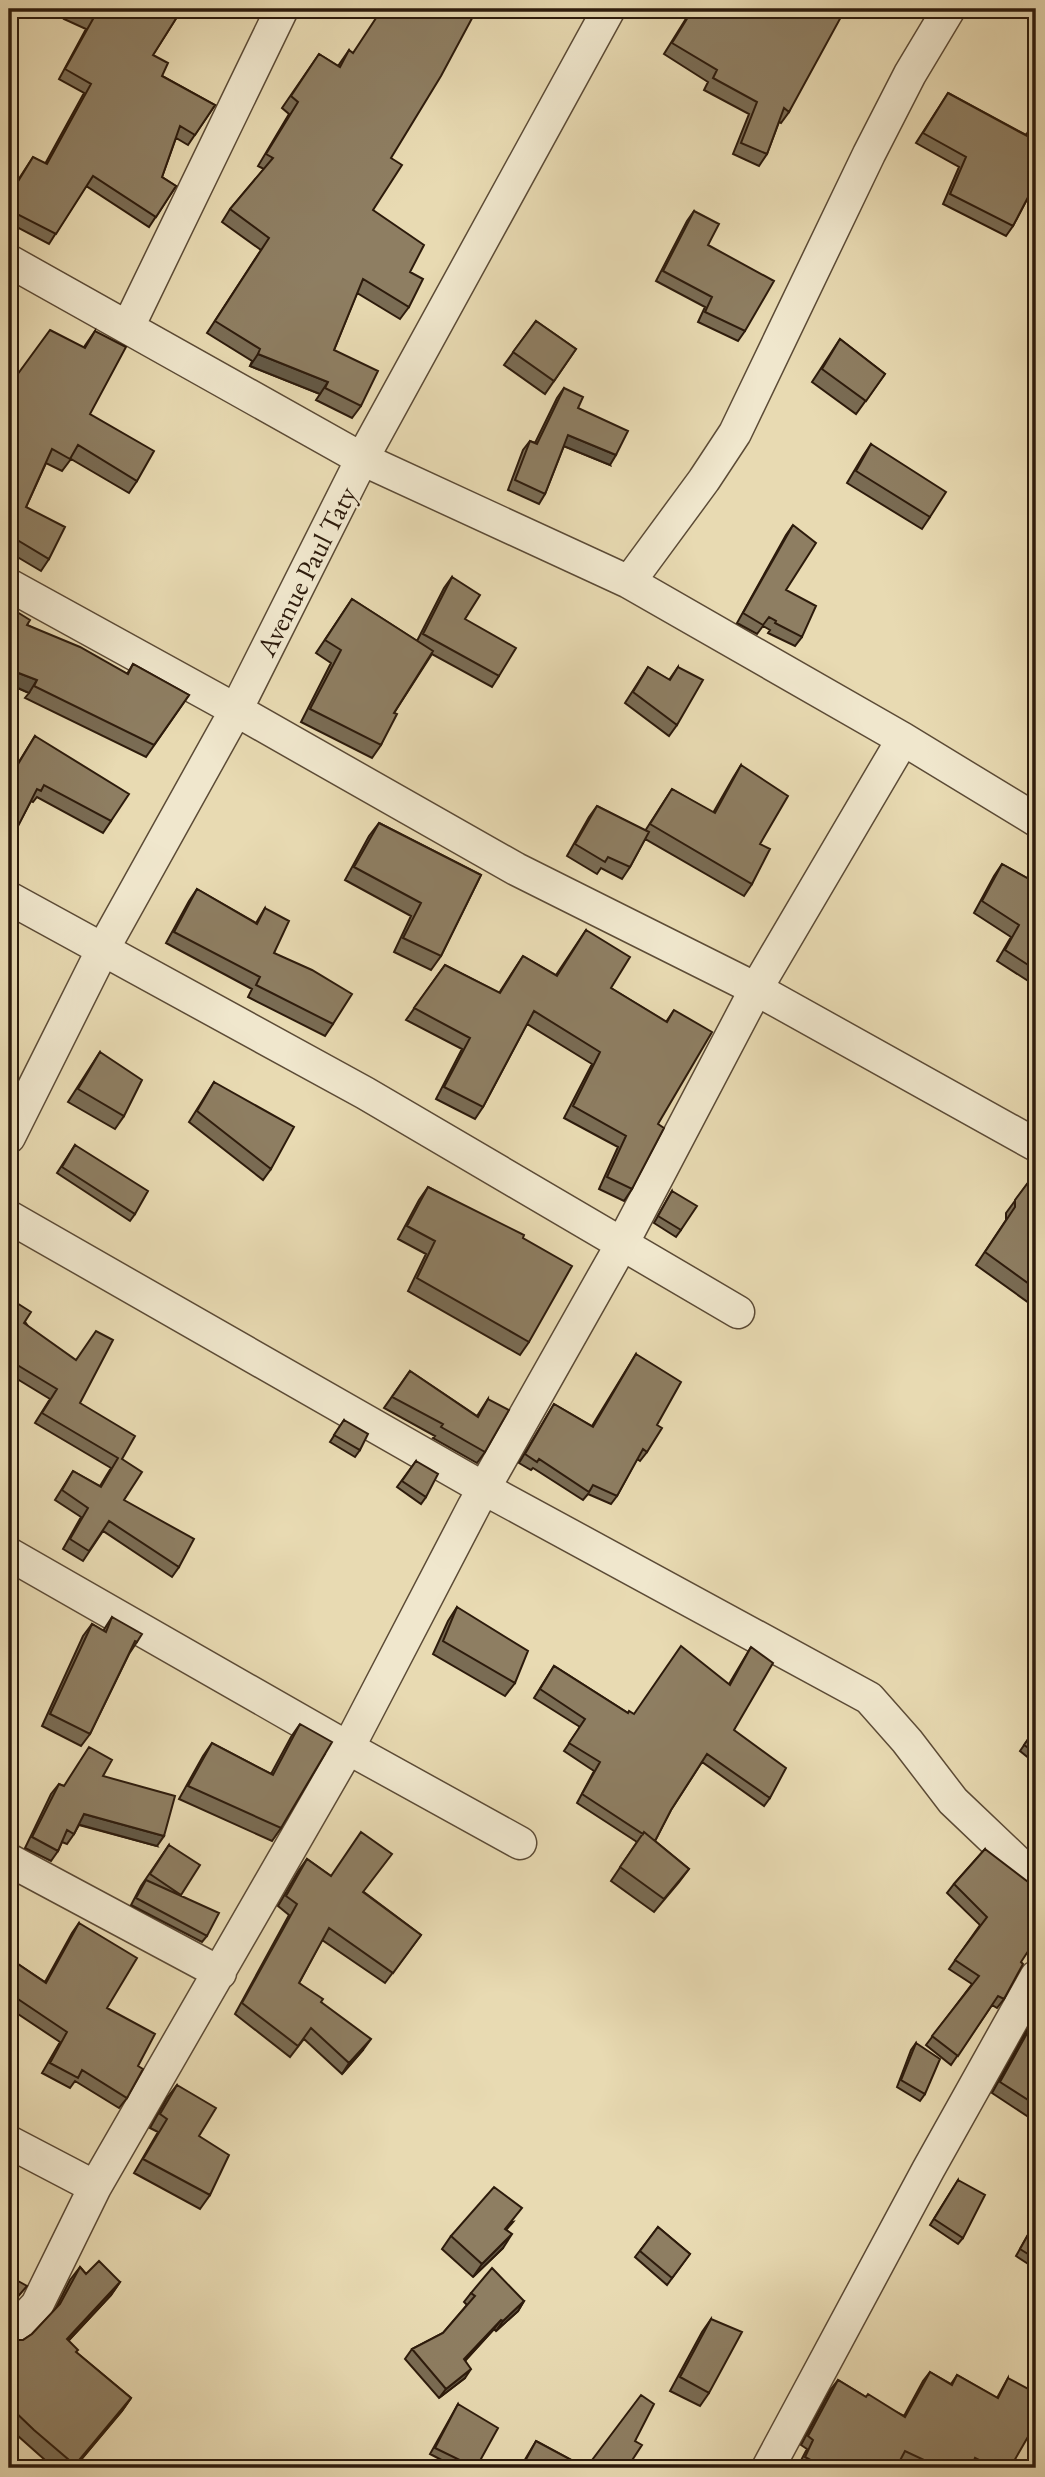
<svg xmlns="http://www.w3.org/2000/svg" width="1045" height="2477" viewBox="0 0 1045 2477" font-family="'EB Garamond',serif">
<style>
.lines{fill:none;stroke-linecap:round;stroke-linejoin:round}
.street-casing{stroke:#5c4b36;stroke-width:35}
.street{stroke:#f0e7cd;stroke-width:32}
.wall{fill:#7a6c54;stroke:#2d1b0c;stroke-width:2}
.shaded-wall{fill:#635845;stroke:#2d1b0c;stroke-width:2}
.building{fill:#8e7e62;stroke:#2d1b0c;stroke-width:2}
.labels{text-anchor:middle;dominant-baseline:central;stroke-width:5;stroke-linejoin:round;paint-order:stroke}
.street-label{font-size:28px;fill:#2d1b0c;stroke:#f0e7cd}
</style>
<rect width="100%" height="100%" fill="#e8dab2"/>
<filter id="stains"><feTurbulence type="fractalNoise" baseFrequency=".00286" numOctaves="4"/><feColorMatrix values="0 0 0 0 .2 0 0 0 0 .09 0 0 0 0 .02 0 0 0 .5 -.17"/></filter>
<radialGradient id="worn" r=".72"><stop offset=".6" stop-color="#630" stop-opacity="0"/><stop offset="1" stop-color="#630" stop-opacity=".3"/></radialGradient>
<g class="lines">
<g class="street-casing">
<path id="street" d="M9,261l353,198 267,123 274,157 133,81
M128,327l154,-318
M629,582l75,-102 31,-47 134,-279 41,-80 39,-65
M9,585l227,125 280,159 240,120 280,156
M9,898l356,195 373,219
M9,1137l94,-188 133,-239 126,-251 247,-450
M9,1217l474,271 386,210 38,43 46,60 83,79
M9,1554l339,194 172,95
M9,1860l211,113
M9,2142l86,45
M9,2335l28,-30 58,-118 253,-439 126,-242 148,-262 134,-255 147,-250
M768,2468l160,-298 108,-193"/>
</g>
<use href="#street" class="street"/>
</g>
<path class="wall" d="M70,9h112l-29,46 9,21 53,29 -27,40 -12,-7 -14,39 14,9 -27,41 -63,-41 -37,58 -40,-21v-29l24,-37 12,7 39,-71 -25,-14 27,-50 -22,-10z
M692,9h135l-38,103 -8,11 -2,-1 -12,32 -8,12 -26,-12 16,-40 -45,-24 4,-8 -44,-28z
M1036,14v14l-6,-3z
M349,50l42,108 -18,52 37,62 -1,35 -9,12 -43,-26 -23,57 27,56 -9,12 -36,-18 4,-6 -70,-28 2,-5 -45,-28 54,-83 -39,-28 8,-13 34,-40 -6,-3 31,-52 -7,-6 37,-54 19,12z
M948,93l78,42 10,-16v65h-1l-22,42 -7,10 -63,-32 16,-37 -43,-24z
M694,211l51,120 -7,10 -40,-19 7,-15 -49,-26 31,-60z
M536,321l40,28 -31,45 -41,-29z
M95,331l-5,83 47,67 -8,12 -58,-34 -9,12 -16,-8 -20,44 23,52 -8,12 -32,-19v-166l75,-39z
M840,339l45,35 -29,40 -44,-32z
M564,388l14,20 32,57 -46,-19 -19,48 -6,10 -31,-14 15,-40 7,-9 5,2 22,-45z
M871,444l59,73 -8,12 -75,-46 16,-27z
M793,525l-7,65 16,47 -7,9 -27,-13 2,-3 -7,-4 -6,8 -20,-11 49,-88z
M452,577l13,42 34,57 -7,11 -60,-33 -38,59 -13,32 -9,13 -71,-36 30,-59 -15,-10 36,-54 65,42 27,-53z
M9,607l18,18 100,49 6,-10 56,31 -43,62 -121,-59 4,-5 -20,-9z
M648,667l21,13 9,-13 -1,58 -8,11 -44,-33z
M35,736l76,85 -8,12 -66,-36 -4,5 -2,-1 -22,41v-64z
M741,765l19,79 -8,40 -8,12 -99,-57 -15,28 -8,12 -21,-11 -4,6 -30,-18 22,-39 8,-11 48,25 27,-42 41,24 20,-35z
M379,823l102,52 -40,81 -10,14 -37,-18 17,-36 -66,-36 24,-44z
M1002,864l34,19v103l-39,-25 14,-24 -37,-24 20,-37z
M197,889l59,34 9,-15 9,45 59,71 -8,12 -77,-39 4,-8 -86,-46 23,-42z
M586,930l25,58 55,34 8,-12 -16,114 -26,65 -8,12 -25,-12 19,-42 -54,-29 28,-54 -65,-40 -44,83 -8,12 -39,-20 26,-50 -56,-29 39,-55 54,28 24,-37 33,19z
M100,1052l24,64 -9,13 -47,-27z
M214,1082l57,87 -8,11 -74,-58z
M75,1145l60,69 -5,7 -73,-48z
M1036,1172v136l-60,-43 30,-45v-7z
M428,1187l95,51 6,104 -9,13 -112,-64 18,-37 -28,-15 21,-39z
M672,1191l9,39 -5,7 -22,-14z
M9,1298l71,105 42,56 2,41 55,67 -7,10 -69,-46 -20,30 -20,-12 18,-32 -26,-17 18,-29 27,15 11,-18 -76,-45 15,-24 -41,-25z
M636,1354l21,71 -10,27 -7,9 -3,-2 -20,37 -6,8 -23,-10 -5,6 -50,-32 -2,2 -12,-7 35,-59 38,22z
M410,1371l67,45 11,-17 -3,53 -8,11 -44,-25 2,-2 -51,-28z
M344,1420l16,30 -5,7 -25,-15z
M416,1461l10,36 -5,7 -24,-17z
M457,1607l58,76 -10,13 -72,-42 15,-33z
M112,1617l25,25 -8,12 -39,80 -9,12 -39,-20 41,-90 9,-12 11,7z
M751,1647l-17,83 36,68 -6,8 -62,-44 -31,48 -16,31 34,28 -10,13 -25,30 -43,-31 26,-39 -60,-39 17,-32 -30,-20 16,-24 -46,-29 20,-32 74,47 6,1 95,-30z
M300,1724l-19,104 -9,13 -93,-42 24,-43 9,-13 59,31 20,-37z
M1036,1728v36l-16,-13z
M103,1776l54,70 -78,-21 -5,9 -7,10 -5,-2 -4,9 -7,10 -26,-13 26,-54 8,-10 4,2z
M169,1845l11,50 27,41 -5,6 -71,-37 10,-19z
M985,1849l36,113 -17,37 -7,9 -5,-3 -41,60 -25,-20 46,-61 -23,-15 31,-44 -33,-32 7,-9z
M307,1859l24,17 33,16 57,43 -36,48 -63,-43 -23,43 22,19 42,48 -21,24 -38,-35 -14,18 -55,-43 54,-99 -11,-9 21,-36z
M79,1923l28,85 31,58 -11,32 -8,10 -44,-27 -5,7 -28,-15 18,-31 -51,-34v-50l36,24 27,-49z
M1035,2019h1v103l-44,-29 35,-63z
M916,2043l9,51 -5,7 -23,-14 14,-37z
M177,2085l22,51 11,59 -10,14 -66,-36 24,-41 -8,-4 17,-30z
M958,2180l5,58 -5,6 -28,-19z
M513,2222l-7,8 -3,18 -30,29 -31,-28 9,-13z
M1034,2224l2,1v44l-20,-13z
M658,2227l32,27 -23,31 -32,-28z
M80,2267l6,7 34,8 -9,13 -43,46 8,11 55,46 -9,13 -48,57h-20l-45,-40v-91l4,3h10l9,-6 23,-24 15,-30z
M471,2293l53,8 -6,10 -22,20 -2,-2 -29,32v17l-26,20 -34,-39 7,-10 31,-16 24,-28 -3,-3z
M711,2319l-2,74 -9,13 -30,-15 32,-59z
M930,2372l21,12 6,-9 40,23 11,-20 2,90h-95l-15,-7 -4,7h-94l-4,-2 9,-17 -6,-4 30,-56 7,-9 28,17 38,19 19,-35z
M458,2404l18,64h-19l-27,-14z
M536,2441l50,27 49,-27 -8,27h-107z"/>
<path class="shaded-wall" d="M258,354l70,28 -8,12 -70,-28z
M568,435l48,20 -6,10 -49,-20z
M16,672l21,8 -8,13 -20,-9v-2z
M84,1814l80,22 -7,10 -80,-22z
M371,2039l-8,11 -21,24 7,-11z
M512,2234l-9,14 -30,29 9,-13z
M120,2282l-9,13 -53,57 9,-13z
M524,2301l-6,10 -22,20 7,-10z
M501,2320l-7,9 -37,40 7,-10z
M471,2369l-6,9 -26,20 7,-9z
M131,2398l-9,13 -48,57h-1z"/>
<path class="building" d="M71,9h111l-29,46 15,8 -6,13 53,29 -20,30 -15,-9 -18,51 14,9 -20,31 -63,-41 -37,58 -47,-24v-14l24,-39 14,7 44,-80 -26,-15 28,-50z
M382,9h95l-36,67 -50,82 11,7 -29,45 51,35 -14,27 13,7 -14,28 -46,-28 -29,71 44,21 -17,35 -36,-18 3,-6 -70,-28 2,-5 -45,-28 54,-83 -39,-29 43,-51 -7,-4 32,-52 -7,-6 28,-42 21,13 9,-17 4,3z
M693,9h134l14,8 -52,95 -5,-4 -17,46 -26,-11 16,-41 -44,-24 4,-8 -45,-27z
M948,93l79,43 9,-16v62l-23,44 -63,-32 16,-37 -43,-24z
M694,211l25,13 -11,21 66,36 -29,50 -40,-19 7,-15 -49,-26z
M536,321l40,28 -22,32 -41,-29z
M50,330l35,18 10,-17 31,16 -36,67 64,37 -17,30 -59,-36 -8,14 -18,-10 -26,58 39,20 -16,32 -40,-24v-149z
M840,339l45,35 -19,27 -44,-32z
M564,388l19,9 -5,11 50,23 -12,24 -48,-20 -23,59 -30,-14 15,-39 7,3z
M871,444l75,48 -16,25 -74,-46z
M793,525l23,18 -30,47 30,16 -14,31 -27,-14 1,-2 -7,-4 -6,8 -20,-12z
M452,577l28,18 -15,24 51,29 -17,28 -76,-42z
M352,599l81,52 -39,62 3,1 -16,31 -71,-36 31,-59 -16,-10z
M9,607l21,13 -3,5 53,22 48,27 5,-10 56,31 -35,50 -120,-59 3,-6 -21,-8 -7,-4z
M648,667l22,13 8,-13 25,13 -26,45 -44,-33z
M35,736l94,58 -18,27 -67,-36 -3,6 -4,-2 -24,47 -4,-2v-55z
M741,765l47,31 -28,48 10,5 -18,35 -102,-60 22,-35 43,24z
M597,806l52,26 -19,35 -22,-10 -3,5 -30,-18z
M379,823l102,52 -40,81 -38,-18 18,-35 -67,-36z
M1002,864l34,19v87l-31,-20 14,-25 -37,-24z
M197,889l60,35 8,-16 24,13 -15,32 38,17 40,24 -19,30 -77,-39 4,-8 -86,-45z
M586,930l44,27 -19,31 56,34 7,-12 38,22 -54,92 6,4 -32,61 -25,-12 19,-41 -53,-30 27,-54 -66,-41 -51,96 -39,-20 26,-49 -56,-30 31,-43 55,28 23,-37 34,20z
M100,1052l42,28 -18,36 -46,-27z
M214,1082l80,45 -23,42 -74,-58z
M75,1145l73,46 -13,23 -73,-47z
M1036,1172v117l-51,-37 30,-45v-7z
M428,1187l96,48 -1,3 49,28 -43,76 -112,-64 18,-37 -28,-15z
M672,1191l25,15 -16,24 -23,-14z
M9,1298l22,14 -7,11 52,37 20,-29 17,9 -33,63 55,33 -13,23 20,13 -18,28 70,39 -15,28 -70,-46 -20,30 -19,-12 18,-31 -26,-18 11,-19 28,16 17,-29 -76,-45 15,-24 -48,-29z
M636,1354l45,28 -24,43 5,3 -15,24 -4,-3 -26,47 -24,-11 -4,7 -50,-33 -2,3 -12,-8 29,-50 39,23z
M410,1371l68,46 10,-18 21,11 -24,42 -44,-25 2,-3 -51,-27z
M344,1420l24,14 -8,16 -26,-15z
M416,1461l22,13 -12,23 -24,-16z
M457,1607l71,44 -13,32 -72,-42z
M112,1617l30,17 -5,8 -2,-1 -45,93 -40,-20 42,-90 14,8z
M681,1646l49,39 21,-38 22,16 -39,67 52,38 -16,30 -63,-44 -36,56 -16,31 -11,-9 -1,2 -61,-40 18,-32 -31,-19 16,-24 -45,-30 14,-23 74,47 1,-2 5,3z
M300,1724l32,18 -51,86 -93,-42 24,-43 61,32z
M1036,1728v25l-12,-8z
M89,1747l23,13 -9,16 72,20 -11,40 -80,-22 -10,20 -7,-4 -9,21 -26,-14 27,-53 5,2z
M361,1832l31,22 -29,38 58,43 -28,38 -64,-45 -30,55 24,16 -2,3 50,37 -22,24 -38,-35 -13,18 -56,-43 55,-99 -11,-8 21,-37 24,17z
M644,1832l45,37 -25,30 -44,-32z
M169,1845l31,20 -19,30 -31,-21z
M985,1849l51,39v51l-15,23 2,2 -19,35 -6,-3 -40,60 -26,-20 47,-60 -24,-16 32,-43 -33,-33z
M146,1880l73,33 -12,23 -71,-38z
M79,1923l58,35 -30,50 48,26 -17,32 5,3 -16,29 -45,-28 -4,8 -28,-15 17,-31 -58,-39v-35l37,25z
M1035,2019h1v86l-36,-23z
M916,2043l24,16 -15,35 -24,-14z
M177,2085l39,23 -17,28 30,19 -19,40 -67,-36 24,-40 -7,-5z
M958,2180l27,15 -22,43 -29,-19z
M9,2187l5,3 -5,10z
M494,2187l28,21 -17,21 7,5 -30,30 -31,-28z
M1034,2224l2,1v34l-16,-10z
M658,2227l32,27 -18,24 -32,-27z
M99,2261l21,21 -53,57 11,11 -2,2 55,46 -56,67 -41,-35 -25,-24v-69l4,3h10l9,-6 28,-30 20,-37 6,7z
M492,2268l32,33 -21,20 -2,-1 -37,39 7,10 -25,20 -34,-40 31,-16 32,-37 -4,-3z
M9,2276l18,10 -18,21z
M711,2319l31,13 -33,61 -29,-16z
M930,2372l22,13 5,-10 41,23 10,-20 28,15v30l-26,45h-15l-20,-10 -4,10h-30l-36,-17 -9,17h-71l-20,-11 8,-17 -5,-4 30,-56 28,17 2,-3 37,23z
M641,2395l13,9 -19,37 7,4 -15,23h-93l-10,-5 12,-22 50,27z
M458,2404l40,24 -22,40 -41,-20z"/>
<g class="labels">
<g class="street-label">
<text transform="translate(306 571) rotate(-63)">Avenue Paul Taty</text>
</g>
</g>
<rect width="1045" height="2477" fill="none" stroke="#e8dab2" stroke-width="35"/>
<rect x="10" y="10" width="1024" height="2456" fill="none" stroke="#2d1b0c" stroke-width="3.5"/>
<rect x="18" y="18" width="1010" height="2442" fill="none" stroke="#2d1b0c" stroke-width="2"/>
<rect width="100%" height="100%" filter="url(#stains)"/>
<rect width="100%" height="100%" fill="url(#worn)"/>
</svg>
